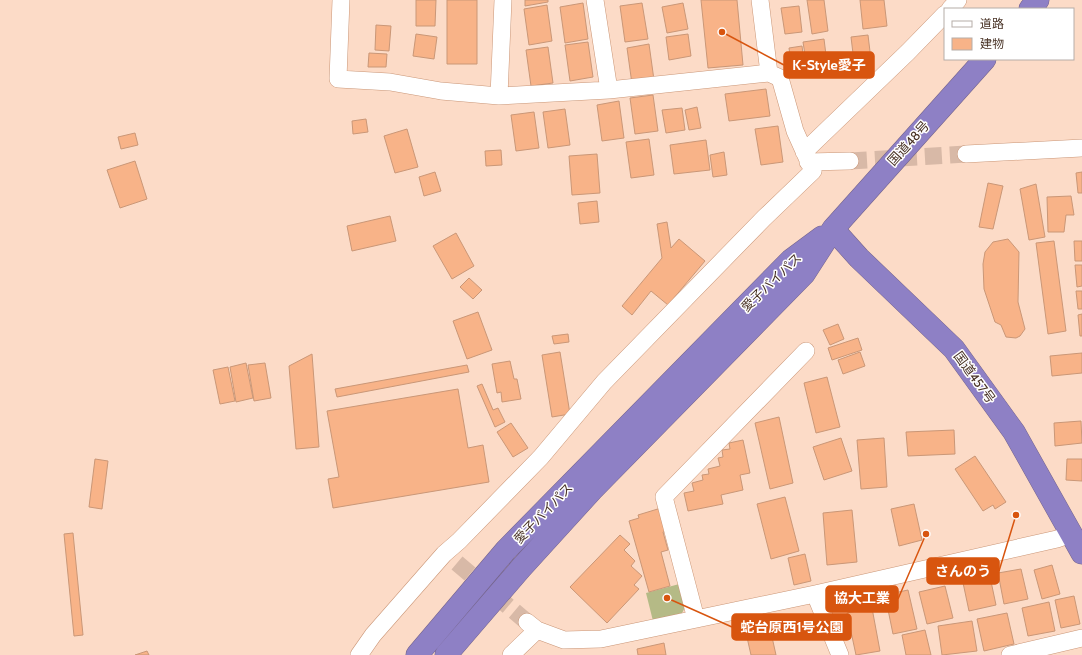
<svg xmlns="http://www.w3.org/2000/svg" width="1082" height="655" viewBox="0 0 1082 655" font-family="Cabin,'Noto Sans JP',sans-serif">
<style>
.green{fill:#b5ba86}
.building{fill:#f8b388;stroke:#ca9777}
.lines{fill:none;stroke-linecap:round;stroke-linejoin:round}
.street-tunnel{stroke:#d8b9a7;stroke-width:17;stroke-dasharray:17 8;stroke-linecap:butt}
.street-casing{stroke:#ca9677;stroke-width:18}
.highway-casing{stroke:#76658d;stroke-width:23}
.street{stroke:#fff;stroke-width:17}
.highway{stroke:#8e80c5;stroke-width:22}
.labels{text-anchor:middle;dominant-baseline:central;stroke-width:3;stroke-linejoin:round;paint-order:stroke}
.street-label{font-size:13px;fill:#493326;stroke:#fff}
.leader{fill:none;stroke:#d8550f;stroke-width:1.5}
.callout-dot{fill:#d8550f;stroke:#fff;stroke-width:1.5}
.callout{fill:#d8550f;stroke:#d8550f;stroke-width:1.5}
.callout-label{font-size:14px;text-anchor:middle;font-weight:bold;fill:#fff}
</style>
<rect width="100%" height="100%" fill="#fcdbc7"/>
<path class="green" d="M683,583l5,19 -6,11 -29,8 -7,-28z"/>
<path class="building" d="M416,0h20l-1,26h-19z
M447,0h30v64h-30z
M525,0h23v2l-23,4z
M701,0h36l6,65 -35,3z
M807,0h17l4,31 -16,3z
M860,0h24l3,26 -24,3z
M583,3l5,36 -23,4 -5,-36z
M642,3l6,36 -23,3 -5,-36z
M683,3l5,26 -21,4 -5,-26z
M547,5l5,36 -23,4 -5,-36z
M799,6l3,26 -17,2 -4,-26z
M376,25l15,1 -2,25 -14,-1z
M416,34l21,3 -3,22 -21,-3z
M688,34l3,22 -22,4 -3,-23z
M868,35l4,33 -17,2 -4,-33z
M824,39l4,32 -20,3 -5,-32z
M588,42l5,35 -23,4 -5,-36z
M649,44l5,36 -22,4 -5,-36z
M802,46l3,23 -13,2 -3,-23z
M548,47l5,36 -22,3 -5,-36z
M369,53l18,1 -1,13h-18z
M766,89l4,27 -41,5 -4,-27z
M653,95l5,36 -23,3 -5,-36z
M619,101l5,37 -22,3 -5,-36z
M697,107l4,21 -12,2 -4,-20z
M682,108l3,22 -19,3 -4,-23z
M565,109l5,36 -22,3 -5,-36z
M534,112l5,36 -23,3 -5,-36z
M366,119l2,13 -15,2 -1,-13z
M778,126l5,36 -22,3 -6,-36z
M407,129l11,38 -23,6 -11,-37z
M135,133l3,12 -17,4 -3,-12z
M649,139l5,36 -23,3 -5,-36z
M706,140l4,30 -36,4 -4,-29z
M501,150l1,15 -16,1 -1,-15z
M724,152l3,23 -14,2 -3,-22z
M597,154l3,39 -28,2 -3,-39z
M135,161l12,38 -27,9 -13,-38z
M435,172l6,19 -17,5 -5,-19z
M1082,172v21h-4l-2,-20z
M988,183l15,3 -10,43 -14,-2z
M1036,184l9,53 -16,3 -9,-51z
M1071,196l3,19h-8l-2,17h-16l-1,-35z
M597,201l2,21 -19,2 -2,-21z
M390,216l6,25 -44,10 -5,-25z
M667,222l4,26 8,-9 26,22 -37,44 -17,-14 -19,24 -10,-9 40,-48 -5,-34z
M456,233l18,33 -22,13 -19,-33z
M1008,239l11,13 -1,50 7,27 -5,7 -4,2 -10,-1 -5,-12 -6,-3 -11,-33 -1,-25 2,-12 8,-10z
M1054,241l12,90 -18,3 -12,-91z
M1074,241h8v20h-7z
M1075,265h7v21l-5,1z
M469,278l13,12 -9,9 -13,-12z
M1076,291h6v18h-4z
M478,312l14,38 -25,9 -14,-38z
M1082,314v22h-2l-2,-21z
M838,324l6,15 -14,6 -7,-15z
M568,334l1,8 -15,2 -2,-8z
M858,338l4,12 -30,10 -4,-12z
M560,352l10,62 -18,3 -10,-62z
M860,352l5,14 -22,8 -5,-14z
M1082,353v20l-30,3 -2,-20z
M312,354l7,93 -23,2 -7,-83z
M510,361l4,18h3l4,20 -19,3 -1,-10 -4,1 -5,-29z
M246,363l7,35 -17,4 -6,-35z
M265,363l6,35 -17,3 -6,-36z
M467,365l2,7 -132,25 -2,-8z
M228,367l7,34 -15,3 -7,-34z
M827,377l13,50 -24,6 -12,-50z
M482,384l11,26 5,-2 7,14 -10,5 -18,-41z
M458,389l10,59 15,-3 6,37 -156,26 -5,-29 11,-2 -12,-66z
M779,417l14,66 -23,6 -15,-66z
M1081,421l1,22 -27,3 -1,-23z
M511,423l17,25 -15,9 -16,-25z
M954,430l1,24 -47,2 -2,-24z
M841,438l11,33 -28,9 -11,-33z
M884,438l3,49 -26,2 -4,-49z
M743,440l7,33 -10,2 3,15 -22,5 2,9 -35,7 -4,-18 10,-2 -2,-8 11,-3 -1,-5 7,-1 -1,-5 12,-3 -2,-8 5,-1 -1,-7 8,-1 -1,-6z
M975,456l31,46 -11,7 -2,-4 -10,6 -28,-42z
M95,459l13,2 -6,48 -13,-2z
M1067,459h15v22l-16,-1z
M785,497l14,54 -28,8 -14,-55z
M914,504l8,36 -23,6 -8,-37z
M661,508l6,23 -4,1 5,18 -7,2 9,34 -21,6 -20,-71 10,-3 -1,-3z
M852,510l5,52 -30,3 -4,-52z
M73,533l10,102 -9,1 -10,-102z
M620,535l10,9 -6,6 11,11 -4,5 11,10 -8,9 5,4 -32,34 -37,-36z
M805,554l6,27 -17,4 -6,-27z
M1052,565l8,29 -18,5 -8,-29z
M1021,569l7,30 -24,5 -6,-31z
M989,572l7,33 -27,6 -7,-33z
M945,586l8,32 -26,6 -8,-32z
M908,590l9,39 -24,5 -8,-39z
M1074,596l6,28 -19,4 -6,-28z
M1049,602l6,29 -27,5 -6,-28z
M872,608l8,43 -24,4 -9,-42z
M1007,613l7,31 -30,7 -7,-32z
M768,619l8,36h-25l-7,-31z
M972,621l5,30 -35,4 -4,-29z
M925,630l6,25h-25l-4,-20z
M664,643l2,12h-28l-1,-6z
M147,651l2,4h-14z"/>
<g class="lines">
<path class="street-tunnel" d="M850,161l116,-7
M457,563l70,59"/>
<g class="street-casing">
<path id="street" d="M341,0l-3,79 52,3 51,9 58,5 110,-6 160,-17 11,5 15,53 18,40 -49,47 -160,164 -63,75 -82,84 -15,13 -71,81 -14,20
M595,0l14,90
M760,0l9,73
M950,9l8,-9
M499,96l4,-96
M804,152l104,-100 37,-38
M966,154l116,-6
M808,162l42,-1
M815,594l25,61
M696,619l-32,-122 142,-146
M527,622l10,8 27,10 37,-1 214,-45 242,-55 14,-5
M511,655l26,-25
M1010,655l72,-17"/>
</g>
<g class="highway-casing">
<path id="highway" d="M1030,9l8,-9
M833,229l26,29 95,91 60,83 68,121
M417,655l89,-105 285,-290 31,-23
M446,655l75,-87 71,-78 212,-216 29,-45 152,-170"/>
</g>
<use href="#street" class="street"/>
<use href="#highway" class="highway"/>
</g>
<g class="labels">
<g class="street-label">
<text transform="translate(908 143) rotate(-48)">国道48号</text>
<text transform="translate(771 282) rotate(-44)">愛子バイパス</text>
<text transform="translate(975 377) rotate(54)">国道457号</text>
<text transform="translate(543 513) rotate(-46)">愛子バイパス</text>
</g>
</g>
<path class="leader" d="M722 32L784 65M1016 515L999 571M926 534L898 599M667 598L732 627"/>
<g class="callout-dot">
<circle cx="722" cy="32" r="4"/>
<circle cx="1016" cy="515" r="4"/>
<circle cx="926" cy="534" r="4"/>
<circle cx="667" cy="598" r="4"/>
</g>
<g class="callout">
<rect x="784" y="52" width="90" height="26" rx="4"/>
<rect x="927" y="558" width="72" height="26" rx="4"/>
<rect x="826" y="586" width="72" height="26" rx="4"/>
<rect x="732" y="614" width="119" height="26" rx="4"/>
</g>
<g class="callout-label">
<text x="829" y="70">K-Style愛子</text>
<text x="963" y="576">さんのう</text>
<text x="862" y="603">協大工業</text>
<text x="792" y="632">蛇台原西1号公園</text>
</g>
<rect x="944" y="8" width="130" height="52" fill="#ffffff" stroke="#b6ada8"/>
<rect x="952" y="21" width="20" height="6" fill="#ffffff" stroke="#b6ada8"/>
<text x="980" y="28" font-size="12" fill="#493326">道路</text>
<rect x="952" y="38" width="20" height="12" fill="#f8b388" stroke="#b6ada8"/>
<text x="980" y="48" font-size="12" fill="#493326">建物</text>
</svg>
